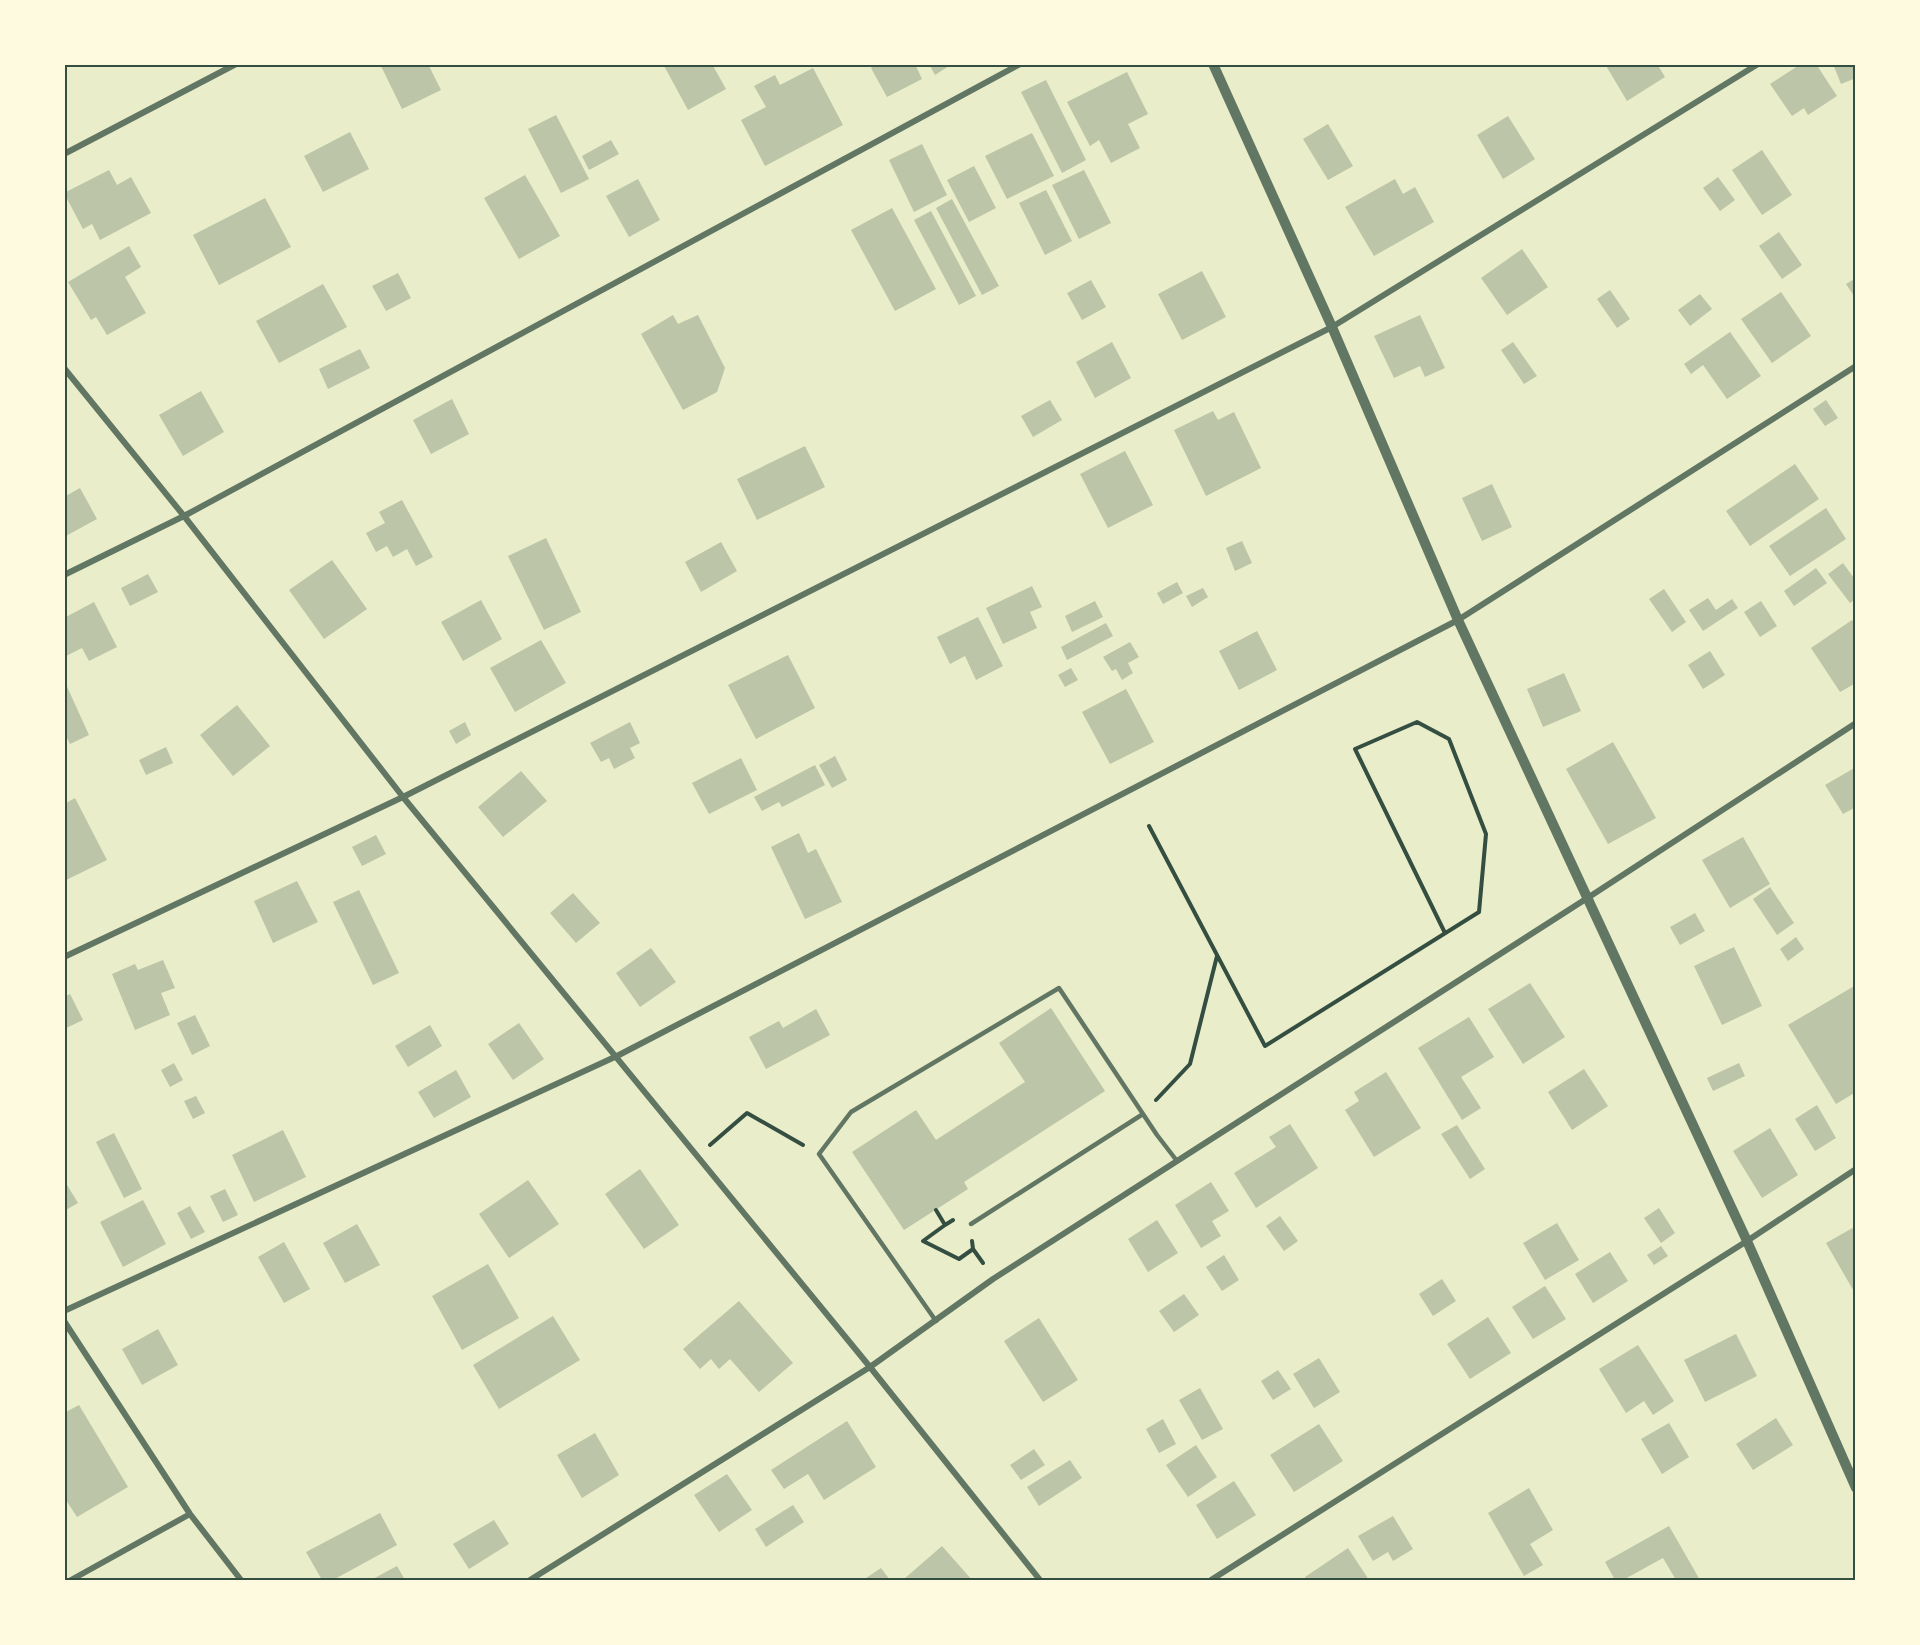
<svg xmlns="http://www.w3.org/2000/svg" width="1920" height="1645" viewBox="0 0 1920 1645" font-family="Inter,sans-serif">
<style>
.building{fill:#bcc5a7}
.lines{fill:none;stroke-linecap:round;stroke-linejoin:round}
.path{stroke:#344e41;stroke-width:4}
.service{stroke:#617663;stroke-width:4.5}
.minor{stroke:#617663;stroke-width:6}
.tertiary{stroke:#617663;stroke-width:10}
.neatline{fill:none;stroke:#344e41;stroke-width:2}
</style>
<rect width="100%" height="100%" fill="#e9edc9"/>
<path class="building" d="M380,64h48l13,26 -39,19z
M663,64h49l14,25 -38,21z
M877,64h38l7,15 -35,18 -16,-29z
M929,64h23l-17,11z
M1605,64h52l8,13 -38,24z
M1801,64h15l21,32 -29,19 -4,-7 -12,8 -22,-32z
M1833,64h23v14l-15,6z
M813,68l30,57 -78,41 -24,-46 25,-13 -12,-21 21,-11 5,10z
M1127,72l21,42 -20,10 12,24 -29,15 -12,-23 -9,6 -23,-44z
M1046,80l40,80 -24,13 -41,-81z
M556,115l33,64 -28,14 -33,-64z
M1508,116l27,43 -32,20 -26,-44z
M1328,124l25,42 -25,14 -25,-41z
M350,132l19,37 -46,23 -19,-36z
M1032,133l22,43 -47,23 -22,-43z
M611,140l8,14 -30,16 -7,-14z
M922,144l25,51 -33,17 -25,-52z
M1762,150l30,45 -30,20 -30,-45z
M974,166l22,42 -27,14 -22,-42z
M109,170l8,15 14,-8 20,36 -51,27 -8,-16 -9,5 -19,-36z
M1084,170l27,53 -32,16 -27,-54z
M525,175l35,61 -41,23 -35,-61z
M1718,177l17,23 -15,11 -17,-23z
M638,179l22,41 -31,17 -23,-41z
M1395,179l8,15 12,-7 19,35 -60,34 -29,-49z
M1046,190l26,51 -27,14 -26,-52z
M265,198l26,49 -72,38 -26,-50z
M952,199l47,87 -17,9 -46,-87z
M892,208l44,81 -41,22 -44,-81z
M931,211l45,85 -17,9 -45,-85z
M1779,232l23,33 -20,14 -23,-33z
M129,246l12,21 -16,10 21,36 -39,22 -11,-18 -5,3 -23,-38z
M1522,249l26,38 -41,28 -26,-37z
M1202,271l24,46 -44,23 -24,-46z
M398,273l13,25 -25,13 -14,-25z
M1856,278v21l-10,-15z
M1091,280l15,27 -24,13 -15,-27z
M323,284l24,43 -68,36 -23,-42z
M1610,290l20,29 -13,9 -20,-29z
M1781,292l30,44 -39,27 -31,-44z
M1700,294l12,15 -22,17 -12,-16z
M673,315l5,9 20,-9 27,53 -8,24 -34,18 -42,-76z
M1420,315l25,53 -20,9 -5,-11 -26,12 -20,-42z
M1730,332l31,44 -34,23 -24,-34 -12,9 -7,-10z
M1112,342l19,36 -36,20 -19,-36z
M1513,342l24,34 -13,8 -23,-34z
M360,349l10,19 -42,21 -9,-20z
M201,391l23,41 -41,24 -24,-41z
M452,399l17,35 -38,20 -18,-34z
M1050,400l12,20 -29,17 -12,-21z
M1826,400l12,18 -13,8 -12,-17z
M1213,411l5,9 16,-8 27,56 -55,28 -32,-66z
M805,446l20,41 -68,33 -20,-41z
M1125,451l28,54 -45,23 -28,-54z
M1795,464l24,35 -69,47 -24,-35z
M1492,484l20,43 -30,14 -20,-43z
M80,488l17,31 -33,18v-40z
M402,500l31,57 -17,9 -9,-17 -14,8 -6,-11 -11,6 -10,-19 19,-10 -6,-11z
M1826,508l20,31 -56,37 -21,-30z
M546,538l35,74 -37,18 -36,-74z
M1242,541l10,22 -17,8 -9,-23z
M721,542l16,29 -36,21 -16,-30z
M332,560l35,49 -43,30 -35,-49z
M1843,563l13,18v18l-6,4 -22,-29z
M1816,568l11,15 -33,23 -10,-15z
M148,574l10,18 -28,14 -9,-18z
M1177,582l6,11 -20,11 -6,-11z
M1032,586l10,21 -12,5 7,16 -34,16 -17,-36z
M1203,588l5,9 -16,10 -6,-11z
M1664,589l22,33 -14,10 -23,-33z
M1708,598l8,12 16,-11 6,9 -35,23 -14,-21z
M481,600l21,39 -39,22 -22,-39z
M1095,601l8,16 -31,15 -7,-16z
M1761,601l16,25 -17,11 -16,-25z
M94,602l23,45 -28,14 -7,-13 -18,9v-39z
M978,617l25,49 -27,14 -11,-24 -15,8 -13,-27z
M1852,620l4,5v58l-16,9 -29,-44z
M1106,623l7,13 -46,24 -6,-13z
M1257,631l20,39 -38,20 -20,-39z
M541,640l25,43 -51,29 -25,-44z
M1130,642l9,15 -11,6 5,10 -11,7 -6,-11 -4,2 -9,-14z
M1710,651l15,24 -22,14 -15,-24z
M788,655l27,53 -59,31 -28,-54z
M1071,668l7,12 -13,7 -7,-12z
M1564,673l17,38 -38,16 -16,-38z
M64,680l25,55 -19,9 -6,-12z
M1126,689l28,53 -44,22 -28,-52z
M237,705l33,41 -37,30 -33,-41z
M465,722l6,13 -15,9 -7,-13z
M630,722l10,21 -10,5 5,10 -21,11 -5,-11 -8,4 -11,-19z
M1613,742l43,76 -48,26 -42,-75z
M166,747l7,16 -27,12 -7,-15z
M835,756l12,24 -15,8 -13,-23z
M741,758l16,32 -48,24 -17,-31z
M815,765l10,20 -43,22 -3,-5 -17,9 -8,-14z
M1856,767v40l-13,7 -18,-29z
M521,771l26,30 -44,36 -25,-30z
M75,798l32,62 -43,21v-77z
M799,833l9,20 8,-4 26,53 -37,17 -34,-72z
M376,835l10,19 -24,12 -10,-19z
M1743,837l27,47 -40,24 -28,-48z
M297,881l21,41 -45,21 -19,-42z
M1770,887l24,36 -17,12 -24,-36z
M359,890l40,83 -26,12 -40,-83z
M573,893l27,30 -24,20 -26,-30z
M1695,913l10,18 -25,14 -10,-18z
M1796,937l8,12 -16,12 -8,-12z
M1734,947l28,59 -40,19 -28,-59z
M651,948l25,34 -36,25 -24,-34z
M163,960l12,28 -14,5 9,22 -35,15 -23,-56 23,-10 3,6z
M1530,983l35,54 -42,27 -35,-55z
M1856,985v107l-20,12 -48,-79z
M70,994l13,26 -19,9v-32z
M1051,1008l54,83 -141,91 4,7 -64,41 -52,-78 64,-42 20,30 89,-58 -26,-39z
M816,1009l14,26 -64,34 -17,-32 30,-16 4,7z
M195,1015l15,31 -18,9 -15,-32z
M1469,1017l25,40 -33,20 20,31 -19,12 -44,-72z
M519,1023l25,36 -31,21 -25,-36z
M430,1025l12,21 -34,21 -13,-21z
M174,1063l9,17 -13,7 -9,-17z
M1739,1063l6,13 -32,15 -6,-13z
M1584,1069l24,37 -36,24 -24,-38z
M456,1070l15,27 -37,21 -16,-26z
M1386,1072l35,56 -47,29 -29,-47 14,-9 -5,-9z
M196,1096l9,17 -12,6 -9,-18z
M1817,1105l19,33 -21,13 -20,-32z
M1290,1124l28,44 -62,40 -22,-35 42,-26 -7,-10z
M1457,1125l28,44 -15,10 -29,-45z
M1770,1128l28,47 -36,23 -29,-47z
M283,1130l23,47 -52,25 -22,-47z
M114,1133l28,56 -18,9 -28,-56z
M640,1169l39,56 -35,24 -39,-55z
M64,1180l14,23 -14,8z
M528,1180l31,44 -50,34 -30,-44z
M1211,1182l18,29 -17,10 9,15 -20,12 -26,-43z
M225,1189l13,26 -15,7 -13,-26z
M143,1200l23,44 -43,23 -23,-45z
M190,1206l15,26 -14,7 -14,-26z
M1659,1208l16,25 -14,10 -17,-25z
M1280,1216l18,25 -14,10 -18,-25z
M1157,1220l21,33 -30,19 -20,-33z
M1557,1223l22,37 -34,20 -22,-37z
M357,1224l23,41 -35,18 -22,-40z
M1856,1226v69l-30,-52z
M284,1242l26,47 -26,14 -26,-46z
M1661,1246l7,10 -14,9 -7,-10z
M1610,1252l18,29 -35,22 -18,-29z
M1224,1255l15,25 -17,11 -16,-24z
M488,1264l31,54 -57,32 -30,-54z
M1442,1279l14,22 -23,15 -14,-22z
M1545,1286l21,33 -33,20 -21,-32z
M1184,1294l15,21 -25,17 -15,-21z
M739,1301l54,62 -34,29 -29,-33 -11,10 -8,-10 -11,10 -17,-20z
M553,1316l27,44 -81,49 -26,-44z
M1488,1317l23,36 -41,26 -23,-35z
M1039,1318l39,62 -35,22 -39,-61z
M158,1329l20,36 -36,20 -20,-36z
M1736,1334l21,42 -52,26 -21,-42z
M1638,1345l36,56 -21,14 -9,-14 -18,12 -27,-44z
M1319,1358l21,34 -26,16 -21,-34z
M1278,1370l13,19 -18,11 -12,-19z
M1200,1388l23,41 -21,11 -23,-40z
M79,1405l49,82 -51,30 -13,-20v-84z
M1776,1418l17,27 -40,25 -17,-26z
M1163,1419l13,25 -17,9 -13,-24z
M847,1421l29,46 -52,33 -16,-26 -24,15 -13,-19z
M1669,1423l20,34 -27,17 -21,-35z
M1319,1424l24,37 -49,31 -24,-37z
M595,1433l24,42 -37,23 -25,-43z
M1196,1445l21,32 -29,20 -22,-32z
M1034,1449l11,16 -24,15 -11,-15z
M1070,1460l12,18 -43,28 -12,-19z
M727,1474l25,36 -33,22 -25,-37z
M1234,1481l22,34 -39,24 -21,-34z
M1529,1488l24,42 -23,14 13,21 -19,11 -36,-63z
M793,1505l11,17 -38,25 -11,-18z
M380,1513l17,32 -64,35h-11l-16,-28z
M1393,1516l20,33 -20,12 -5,-9 -15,9 -15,-25z
M494,1520l15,24 -40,25 -16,-25z
M1669,1526l31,54h-24l-13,-22 -40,22h-8l-10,-18z
M942,1546l30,34h-67l-1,-1z
M1348,1548l21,32h-62l-2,-3z
M397,1566l8,14h-34z
M881,1568l9,12h-27z"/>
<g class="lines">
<path class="path" d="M1149,826l116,220 214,-134 7,-78 -37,-95 -32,-17 -62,27 90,184
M1156,1100l34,-36 27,-108
M710,1145l37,-32 56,32
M936,1210l9,15 8,-5
M945,1225l-22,16 36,18 14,-10
M972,1241l1,8 10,14"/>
<path class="service" d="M971,1224l172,-110
M936,1321l-117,-167 32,-42 208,-124 98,147 20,26"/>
<path class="minor" d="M64,154l172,-90
M64,368l120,148 219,281 467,570 170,213
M64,575l120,-59 836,-452
M64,957l339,-160 929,-470 426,-263
M64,1311l553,-255 841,-436 398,-254
M64,1321l126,193 51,66
M71,1580l119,-66
M530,1580l340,-213 123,-88 596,-382 267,-174
M1211,1580l536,-339 109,-72"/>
<path class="tertiary" d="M1213,64l119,263 126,293 289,621 109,247"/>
</g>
<rect width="1920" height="1645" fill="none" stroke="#fefae0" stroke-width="132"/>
<rect x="66" y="66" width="1788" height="1513" class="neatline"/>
</svg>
